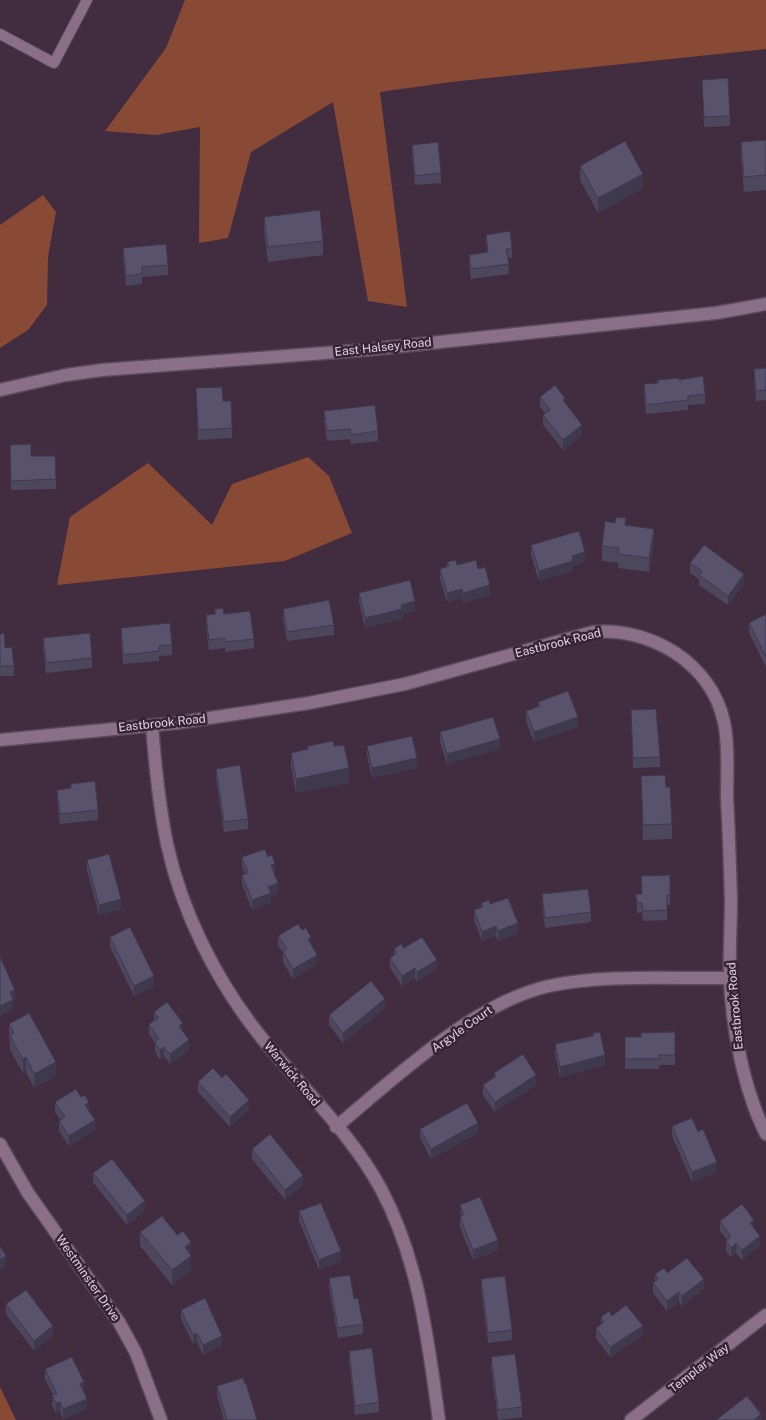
<svg xmlns="http://www.w3.org/2000/svg" width="766" height="1420" viewBox="0 0 766 1420" font-family="'Public Sans',sans-serif">
<style>
.green{fill:#894a35}
.lines{fill:none;stroke-linecap:round;stroke-linejoin:round}
.lane-casing{stroke:#5c495a;stroke-width:12}
.street-casing{stroke:#5c495a;stroke-width:15}
.secondary-casing{stroke:#5c495a;stroke-width:15}
.lane{stroke:#897086;stroke-width:10}
.street{stroke:#897086;stroke-width:12}
.secondary{stroke:#897086;stroke-width:12}
.wall{fill:#4d475e}
.shaded-wall{fill:#3e394c}
.building{fill:#59526d;stroke:#3e394c}
.labels{text-anchor:middle;dominant-baseline:central;stroke-width:5;stroke-linejoin:round;paint-order:stroke}
.street-label{font-size:12px;fill:#e0d2de;stroke:#372335}
</style>
<rect width="100%" height="100%" fill="#422c40"/>
<path class="green" d="M185,0h581v49l-315,33 -71,10 27,215 -39,-6 -35,-199 -82,50 -23,86 -29,5 1,-116 -44,8 -51,-4 61,-83z
M43,195l13,17 -8,45 -1,48 -19,25 -28,18v-123z
M308,457l21,19 23,57 -67,28 -228,24 13,-68 78,-54 64,62 20,-41z
M0,1387l16,33h-16z"/>
<g class="lines">
<g class="lane-casing">
<path id="lane" d="M0,34l54,29 33,-63"/>
</g>
<g class="street-casing">
<path id="street" d="M152,725c3,40 7,80 15,119 15,69 50,138 94,193 40,50 90,96 120,152 38,71 47,152 58,231
M0,740l176,-17 133,-20 96,-19 188,-52c58,-5 118,31 131,90 5,22 3,53 3,76 2,34 3,68 4,102 0,25 -2,51 -1,76 1,48 14,115 36,158
M336,1127c59,-49 137,-124 213,-141 54,-12 125,-7 181,-8
M0,1144l28,49 91,129 17,31 25,67
M631,1420l135,-105"/>
</g>
<g class="secondary-casing">
<path id="secondary" d="M0,390l66,-15 36,-5 262,-20 352,-37 50,-9"/>
</g>
<use href="#lane" class="lane"/>
<use href="#street" class="street"/>
<use href="#secondary" class="secondary"/>
</g>
<path class="wall" d="M702,80l28,36v10l-26,1z
M766,140v50l-22,2 -3,-35v-15z
M412,145l29,28v10l-26,2 -3,-30z
M580,166l63,22 -45,25 -18,-33z
M264,217l59,24v14l-55,7 -4,-31z
M486,235l26,13v10h-4l1,16 -38,5 -2,-14v-10l18,-3z
M123,248l45,17v10l-26,2v7l-16,2 -3,-28z
M766,368v32l-10,1 -2,-22v-10z
M644,384l61,10v10l-17,1v5l-42,4 -2,-20z
M196,388l27,13 9,27v10l-34,2z
M540,397l25,6 17,32 -19,15 -20,-25v-10l2,-2 -5,-6z
M324,411l54,20v10l-27,3 -1,-5 -23,2 -3,-20z
M10,445l46,34v10l-45,1z
M626,525l28,19 -5,28 -31,-4v-5l-16,-2v-15z
M531,545l54,17 -12,4v5l-34,10 -8,-26z
M447,562l31,7 12,26 -27,8 -1,-5 -15,4 -7,-23v-10l7,-2z
M690,563l54,21 -16,21 -29,-20v-6l-9,-6z
M359,593l56,18 -13,3v5l-37,9 -6,-26z
M215,609l9,5 30,25v9l-29,4v-4l-16,2 -3,-25v-10l9,-1z
M283,609l51,16v10l-47,6 -4,-22z
M766,614v53l-17,-34v-10z
M121,628l51,17v10l-13,1v5l-36,3 -2,-26z
M0,634l5,14 9,18v10h-14z
M43,638l49,20v10l-46,5 -3,-25z
M538,702l40,25 -44,15 -8,-21v-10l12,-4z
M631,710l29,47v10l-27,1z
M440,732l60,17 -53,15 -7,-22z
M308,746h26l15,37 -53,10 -5,-26v-14l17,-4z
M367,746l50,22 -45,10 -5,-22z
M216,769l32,50v10l-24,3 -8,-53z
M641,776l25,11 6,37v15l-29,1z
M71,784l27,26v10l-38,4 -3,-24v-10l14,-2z
M242,857h26l7,16 -1,1 4,19 -7,3v7l-19,7 -10,-26v-9l3,-1 -3,-7z
M87,860l34,49 -22,6 -12,-45z
M670,875v30h-3v15l-24,1 -1,-9 -5,1 -1,-19h6l-1,-18z
M542,894l49,18v10l-46,6 -3,-24z
M481,903l9,1 28,29 -20,8 -2,-5 -14,5 -8,-21v-10l7,-3z
M278,936l33,9 6,19 -24,15 -10,-17v-10l-5,-6z
M110,937l44,49 -20,10 -24,-49z
M404,948l33,21 -20,13 -2,-4 -13,8 -12,-18v-10l4,-3v-6z
M385,1008l-42,35 -14,-18v-10z
M154,1012l29,20 6,18 -19,14 -6,-8 -4,4 -5,-8v-9l-6,-9v-10l5,-3z
M9,1024l47,52 -22,12 -8,-16 -3,1 -13,-23v-9l-1,-3z
M675,1032v33h-16v4h-34v-32h16z
M593,1033l12,32 -45,12 -5,-23v-10l38,-8z
M494,1073l42,12 -41,27 -12,-17v-10l11,-7z
M198,1082l51,28 -19,17 -32,-35z
M55,1102l34,9 6,19 -26,16 -10,-15v-10l1,-1 -5,-8z
M672,1126l45,46 -25,10 -20,-46z
M420,1129l58,4 -47,26 -11,-21z
M252,1149l51,36 -18,15 -33,-41z
M93,1173l52,38 -18,14 -34,-43z
M460,1205l38,45 -25,10 -13,-33v-10l1,-1z
M299,1211l42,50 -22,9 -20,-49z
M720,1221l34,7 6,18 -18,14 -6,-7 -5,4 -5,-6v-10l1,-1 -7,-9z
M140,1232l37,3 14,7v28l-19,15 -32,-39z
M655,1274l49,15 -22,17 -3,-4 -12,9 -14,-18v-10l2,-2z
M329,1278l25,21 9,25v10l-25,4 -9,-50z
M481,1279l31,51v10l-24,3 -7,-54z
M6,1304l47,32 -19,15 -28,-37z
M181,1310l41,36 -19,9 -6,-13 -4,2 -12,-25z
M612,1316l31,20 -33,21 -14,-19v-10l5,-4v-7z
M349,1351l30,51v10l-24,3 -6,-54z
M491,1357l31,50v10l-24,3 -7,-53z
M45,1369l39,23 3,17 -24,10 -3,-8 -4,2 -4,-8 1,-10 -8,-16z
M245,1384l12,36h-33l-7,-24v-10z"/>
<path class="shaded-wall" d="M643,174v14l-45,25v-15z
M582,425v10l-19,15v-10z
M654,529v15l-5,28v-14z
M585,552v10l-12,4v5l-34,10v-10l33,-15z
M744,574v10l-16,21v-9z
M490,585v10l-27,8v-10z
M462,589v9l-15,4v-9z
M415,601v10l-13,3v5l-37,9v-10l36,-13z
M578,717v10l-44,15v-10z
M500,739v10l-53,15v-10z
M417,758v10l-45,10v-10z
M349,768v15l-53,10v-14z
M275,864v9l-4,2v-10z
M278,883v10l-7,3v7l-19,7v-10l16,-13z
M121,899v10l-22,6v-10z
M518,923v10l-20,8v-10z
M496,926v10l-14,5v-9z
M311,937v10l-3,-8z
M317,955v9l-24,15v-10z
M437,960v9l-20,13v-10z
M415,968v10l-13,8v-10z
M154,976v10l-20,10v-10z
M15,990v10l-2,1v9l-13,6v-10l10,-14z
M385,999v9l-42,35v-10z
M183,1023v10l-4,-7z
M189,1040v10l-19,14v-10z
M164,1047v9l-4,4v-10z
M605,1055v10l-45,12v-10z
M26,1057v15l-3,1v-14z
M56,1062v14l-22,12v-14z
M536,1075v10l-41,27v-10z
M249,1100v10l-19,17v-10z
M89,1102v10l-4,-7z
M95,1120v10l-26,16v-10z
M478,1123v10l-47,26v-10z
M717,1162v10l-25,10v-10z
M303,1175v10l-18,15v-10z
M145,1201v10l-18,14v-10z
M754,1220v10l-4,-7z
M760,1236v10l-18,14v-10z
M498,1240v10l-25,10v-10z
M191,1242v28l-19,15v-15l13,-23z
M736,1243v10l-5,4v-9z
M341,1251v10l-22,9v-10z
M6,1256v10l-6,4v-10z
M704,1279v10l-22,17v-10z
M679,1292v10l-12,9v-10z
M53,1326v10l-19,15v-10z
M643,1326v10l-33,21v-10z
M197,1333v9l-4,2v-9z
M222,1336v10l-19,9v-10z
M84,1382v10l-4,-8z
M87,1399v10l-24,10v-10z
M60,1402v9l-4,2v-10z
M761,1414v6h-7z"/>
<path class="building" d="M728,78l2,38 -26,1 -2,-37z
M766,140v35l-22,2 -3,-35z
M625,141l18,33 -45,24 -18,-32z
M438,142l3,31 -26,3 -3,-31z
M320,210l3,31 -55,6 -4,-30z
M510,231l2,17 -6,1 3,15 -38,5 -2,-14 19,-3 -2,-17z
M166,244l2,21 -26,2v7l-16,2 -3,-28z
M766,368v22l-10,1 -2,-22z
M703,376l2,18 -17,2v4l-42,5 -2,-21 14,-1v-3l21,-2v2z
M555,385l10,13 -2,2 19,25 -19,15 -20,-25 7,-5 -10,-13z
M222,387l1,14h8l1,27 -34,2 -2,-42z
M375,405l3,26 -27,4 -1,-6 -23,2 -3,-20z
M31,444v12h24l1,23 -45,2 -1,-36z
M616,517l10,1 -1,7 29,4 -5,29 -31,-4 1,-6 -17,-2 3,-25 10,2z
M579,531l6,21 -13,4 1,5 -34,10 -8,-26z
M704,545l40,29 -16,22 -29,-21 3,-4 -12,-8z
M456,560l1,5 19,-5 2,9 7,-2 5,18 -27,8 -1,-4 -15,4 -7,-24 9,-3 -2,-4z
M410,580l5,21 -14,4 1,4 -37,9 -6,-25z
M329,600l5,25 -47,7 -4,-23z
M223,608l1,6 26,-3 4,28 -29,3v-4l-16,2 -3,-25 9,-1v-5z
M766,614v43l-17,-34z
M170,623l2,22 -13,1v5l-36,4 -2,-27z
M4,633l1,15 7,-1 2,19h-14v-32z
M90,633l2,25 -46,5 -3,-25z
M568,691l10,26 -44,15 -8,-21 14,-5 -2,-4z
M656,709l4,48 -27,1 -2,-48z
M493,717l7,22 -53,15 -7,-22z
M412,736l5,22 -45,10 -5,-22z
M333,741l1,5 10,-1 5,23 -53,11 -5,-26 17,-4v-3z
M240,765l8,54 -24,3 -8,-53z
M665,775l1,12h4l2,37 -29,1 -2,-49z
M95,781l3,29 -38,4 -3,-24 14,-2v-4z
M265,849l3,8 4,-2 3,9 -4,1 7,18 -10,4 3,6 -19,7 -10,-25 6,-2 -6,-16z
M109,854l12,45 -22,6 -12,-45z
M670,875v20h-3v15l-24,1 -1,-8h-5l-1,-9h6l-1,-18z
M588,889l3,23 -46,6 -3,-24z
M508,898l10,25 -20,8 -2,-5 -14,6 -8,-22 9,-3 -2,-4 8,-3 1,4z
M298,924l4,6 4,-2 5,9 -3,2 9,16 -24,14 -10,-17 4,-3 -9,-13z
M130,927l24,49 -20,10 -24,-49z
M422,937l15,23 -20,12 -2,-4 -13,8 -12,-18 7,-5 -3,-4 7,-5 3,4z
M0,957l15,33 -5,2 3,8 -13,6z
M371,981l14,18 -42,34 -14,-18z
M167,1002l16,21 -4,3 10,14 -19,14 -6,-7 -4,3 -5,-8 4,-3 -10,-15 9,-6 -4,-6z
M29,1013l27,49 -22,12 -8,-17 -3,2 -13,-23 4,-3 -5,-9z
M600,1032l5,23 -45,12 -5,-23 38,-8v-3z
M675,1032v23h-16v4h-34v-22h16v-4z
M523,1054l13,21 -41,27 -12,-17 13,-9 -2,-3z
M213,1068l9,10 4,-4 23,26 -19,17 -32,-35z
M76,1089l5,8 3,-2 5,7 -4,3 10,15 -26,16 -10,-15 6,-4 -10,-15z
M467,1103l11,20 -47,26 -11,-20z
M692,1118l6,14 5,-3 14,33 -25,10 -20,-46z
M270,1134l33,41 -18,15 -33,-41z
M112,1159l33,42 -18,14 -34,-42z
M480,1197l18,43 -25,10 -13,-33 4,-2 -4,-10z
M321,1203l20,48 -22,9 -20,-49z
M742,1204l12,16 -4,3 10,13 -18,14 -6,-7 -5,5 -5,-7 5,-4 -11,-16z
M162,1216l15,19 6,-4 8,11 -6,5 6,9 -19,14 -32,-38z
M0,1246l6,10 -6,4z
M687,1258l17,21 -22,17 -3,-4 -12,9 -14,-18 5,-4 -3,-5 9,-6 3,5z
M350,1275l4,24 4,-1 5,26 -25,4 -9,-50z
M505,1276l7,54 -24,3 -7,-54z
M26,1290l27,36 -19,15 -28,-37z
M205,1298l17,38 -19,9 -6,-12 -4,2 -12,-25z
M626,1305l17,21 -33,21 -14,-19 8,-6 -3,-5 8,-6 3,5z
M372,1348l7,54 -24,4 -6,-55z
M515,1354l7,53 -24,3 -7,-53z
M72,1357l12,25 -4,2 7,15 -24,10 -3,-7 -4,1 -4,-8 5,-1 -12,-25z
M243,1378l2,6 1,-1 11,37h-30l-10,-34z
M747,1396l14,18 -7,6h-38z"/>
<g class="labels">
<g class="street-label">
<text transform="translate(383 347) rotate(-6)">East Halsey Road</text>
<text transform="translate(558 643) rotate(-14)">Eastbrook Road</text>
<text transform="translate(162 723) rotate(-6)">Eastbrook Road</text>
<text transform="translate(735 1006) rotate(-95)">Eastbrook Road</text>
<text transform="translate(462 1029) rotate(-35)">Argyle Court</text>
<text transform="translate(292 1074) rotate(50)">Warwick Road</text>
<text transform="translate(88 1278) rotate(55)">Westminster Drive</text>
<text transform="translate(699 1368) rotate(-38)">Templar Way</text>
</g>
</g>
</svg>
